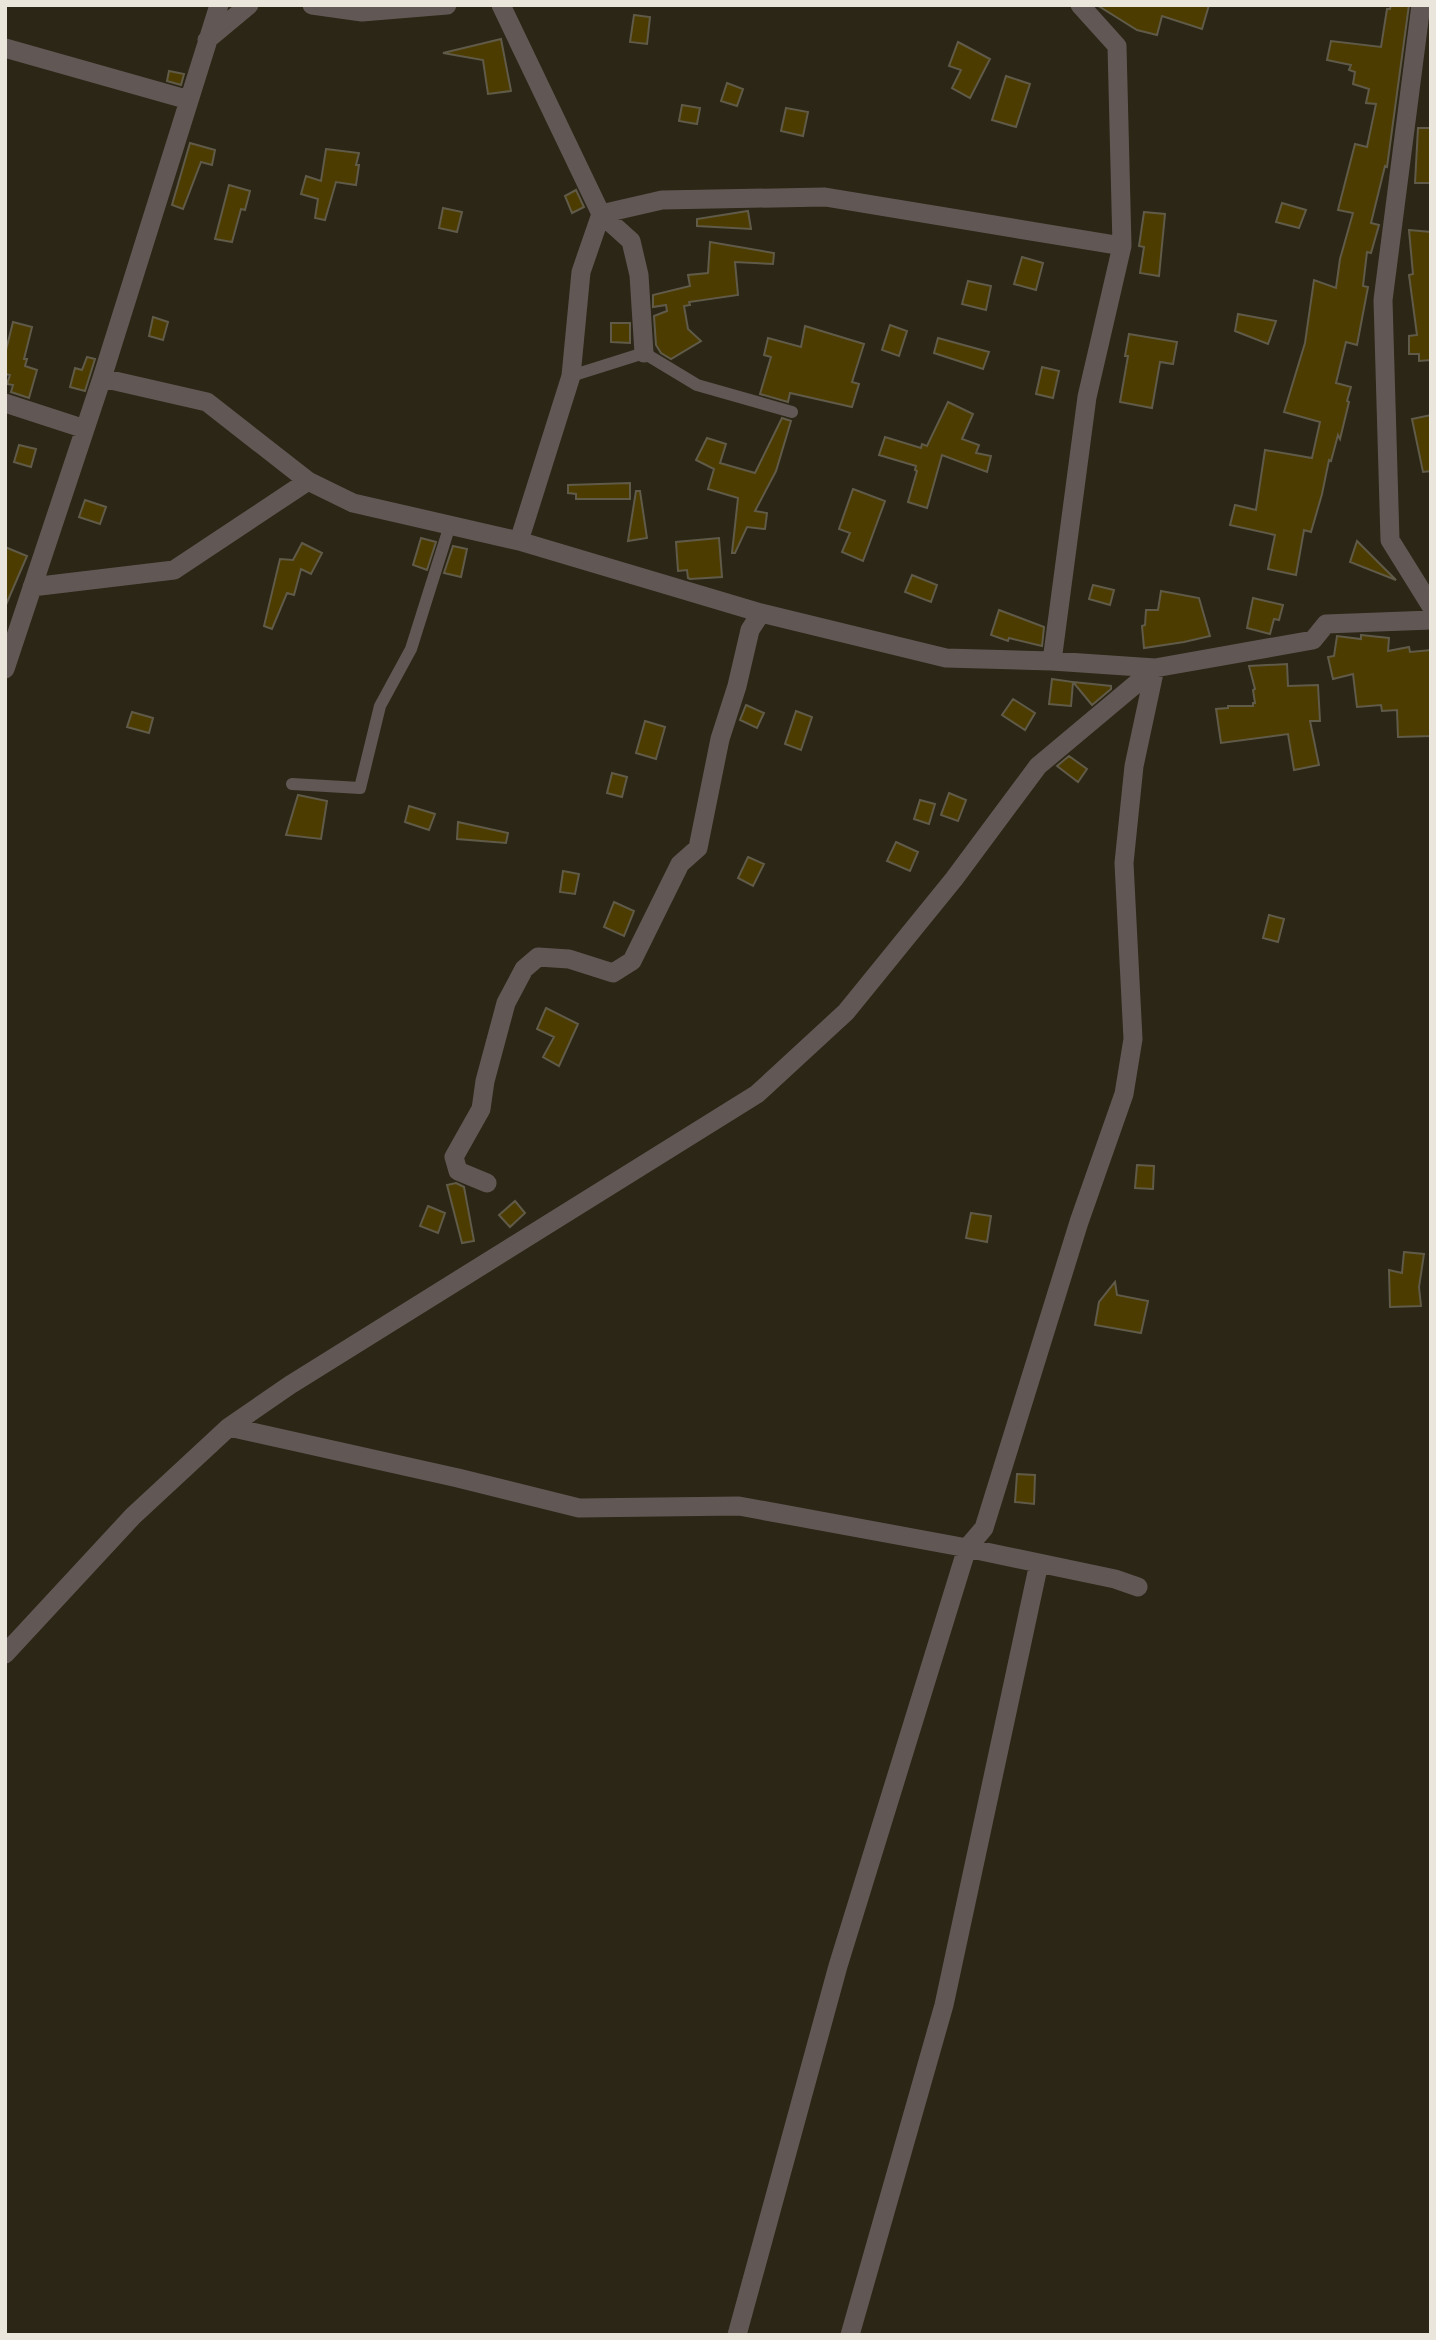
<svg xmlns="http://www.w3.org/2000/svg" width="1436" height="2340" viewBox="0 0 1436 2340" font-family="'Times New Roman',serif">
<style>
.building{fill:#4d3c00;stroke:#605a48;stroke-width:2}
.lines{fill:none;stroke-linecap:round;stroke-linejoin:round}
.service{stroke:#615855;stroke-width:12}
.minor{stroke:#615855;stroke-width:19}
</style>
<rect width="100%" height="100%" fill="#2c2616"/>
<path class="building" d="M1097,5h112l-7,24 -40,-13 -5,19 -20,-5z
M1391,5h18l-22,162 -2,-1 -14,57 8,2 -8,28 -4,-1 -4,34 5,1 -11,58 -11,-3 -10,41 15,4 -4,14 2,1 -9,37 -2,-4 -7,26 -2,-1 -7,34 -11,38 -7,-2 -8,45 -28,-6 7,-34 -45,-10 5,-20 21,5 9,-60 47,8 8,-36 -36,-10 21,-69 9,-63 22,8 4,-29 13,-46 -15,-3 17,-66 12,3 9,-43 -10,-1 3,-14 -16,-5 2,-12 -6,-2 2,-5 -24,-5 4,-19 50,6 6,-38h3z
M634,15l16,2 -3,27 -17,-2z
M501,39l10,52 -23,3 -5,-34 -40,-7z
M958,42l32,17 -20,39 -18,-10 9,-18 -12,-4z
M169,71l15,3 -3,11 -14,-4z
M1006,76l24,8 -14,43 -24,-7z
M727,83l16,6 -6,17 -16,-5z
M682,105l18,3 -3,16 -18,-3z
M786,108l22,4 -5,24 -22,-5z
M1418,128h13v55h-16z
M190,143l25,7 -3,15 -11,-3 -18,47 -11,-4z
M326,149l33,4 -3,12h3l-3,20 -20,-3 -11,38 -10,-2 3,-19 -17,-5 5,-18 15,5z
M229,185l21,6 -5,19 -4,-1 -9,33 -17,-3z
M576,190l8,17 -12,6 -7,-17z
M1282,203l24,7 -7,18 -23,-6z
M443,208l19,4 -5,20 -18,-4z
M748,211l3,18 -54,-3v-7z
M1144,212l21,2 -6,62 -19,-3 4,-26 -5,-1z
M1409,230l22,2v128l-12,1v-7h-10v-18l8,-1 -8,-60 4,-1z
M710,242l64,11 -1,11 -38,-2 3,33 -49,7 1,3 -6,1 4,23 13,12 -30,18 -10,-6 -5,-8 -2,-29 13,-5 -1,-6 -13,2v-12l37,-9 -2,-11 20,-2z
M1022,257l21,6 -7,27 -22,-6z
M968,281l23,5 -5,24 -24,-6z
M1238,314l38,7 -8,23 -33,-13z
M153,317l15,5 -5,18 -14,-4z
M13,322l19,5 -8,32h3l-2,7 12,4 -8,28 -18,-6 2,-7 -6,-1 3,-9 -5,-1v-20z
M611,323h19v20l-19,-1z
M890,325l17,6 -8,25 -17,-6z
M805,326l59,18 -12,38 7,2 -7,23 -62,-14 -2,9 -28,-8 11,-37 -7,-2 4,-17 33,9z
M1129,334l48,8 -4,22 -13,-2 -8,46 -32,-6 8,-46h-3z
M938,338l51,14 -6,17 -49,-16z
M87,357l8,2 -10,32 -15,-4 5,-19 7,2z
M1042,367l17,4 -6,27 -17,-4z
M948,402l25,12 -11,25 17,6 -3,8 15,3 -4,16 -45,-17 -15,53 -19,-6 9,-31 -2,-1 1,-4 -37,-11 6,-18 36,11 1,-4 5,2z
M1431,415v56l-8,1 -11,-53z
M782,418l9,3 -15,50 -21,40 12,2 -2,16 -18,-2 -12,26h-3l6,-55 -30,-9 6,-20 -18,-9 11,-22 19,6 -6,19 35,10z
M19,445l17,4 -5,18 -17,-5z
M630,483v16h-54v-5l-8,-1v-8z
M853,489l32,12 -22,60 -21,-9 8,-19 -11,-4z
M636,491h4l7,47 -19,3z
M85,500l21,7 -6,17 -21,-7z
M421,538l15,4 -9,28 -14,-5z
M719,538l3,39 -32,2 -2,-1 -1,-8 -9,1 -2,-29z
M1357,541l39,39 -46,-18z
M302,543l20,10 -11,21 -10,-5 -7,26 -7,-2 -15,36 -8,-3 16,-67 13,1z
M453,546l14,3 -6,28 -17,-4z
M5,547l22,9 -22,51z
M912,575l25,10 -6,17 -26,-10z
M1093,585l21,5 -4,15 -21,-6z
M1161,591l38,7 11,38 -26,6 -40,6 -2,-22 3,-1 1,-15h12z
M1253,598l30,7 -4,15 -5,-1 -4,15 -23,-6z
M999,610l45,17 -2,19 -33,-8 -1,3 -17,-6z
M1361,635l28,3 -1,13 21,-4 1,5 21,-2v86l-33,1 -1,-27 -15,1 -1,-6 -24,2 -4,-33 -20,5 -5,-22 6,-1 3,-20 24,3z
M1287,664l1,22 30,-1 2,36h-10l9,44 -25,5 -6,-36 -67,9 -5,-34 12,-1v-2h25v-3h2l-2,-13 2,-1 -6,-23z
M1052,679l21,3 -2,24 -22,-2z
M1073,682l38,4v3l-19,16z
M1013,699l22,14 -10,17 -23,-15z
M746,705l18,8 -7,15 -17,-8z
M796,711l16,6 -11,33 -16,-6z
M132,712l21,6 -4,15 -22,-6z
M645,721l20,6 -9,32 -20,-6z
M1069,756l18,13 -9,13 -21,-16z
M612,773l15,4 -5,20 -15,-4z
M949,793l17,7 -8,21 -17,-6z
M298,795l29,6 -6,38 -35,-4z
M920,800l15,4 -6,20 -15,-5z
M409,806l26,8 -6,16 -24,-8z
M458,822l50,11 -2,10 -49,-4z
M896,842l22,10 -8,19 -23,-10z
M748,857l16,7 -11,22 -15,-8z
M563,871l16,3 -4,20 -15,-2z
M614,902l20,9 -10,25 -20,-9z
M1269,915l15,4 -6,23 -15,-4z
M546,1008l32,16 -19,42 -16,-9 11,-20 -17,-8z
M1137,1165l17,1 -1,23 -18,-1z
M456,1183l8,4 10,54 -12,2 -15,-58z
M515,1201l10,12 -15,14 -11,-12z
M428,1206l17,7 -7,20 -18,-7z
M971,1213l20,3 -4,26 -21,-4z
M1404,1252l20,2 -5,33 2,19 -31,1 -1,-37 13,3z
M1115,1282l2,13 31,6 -7,32 -46,-8 4,-23z
M1017,1474l18,1 -1,29 -19,-2z"/>
<g class="lines">
<path class="service" d="M571,376l73,-23 53,32 95,27
M292,784l68,4 20,-82 31,-57 39,-124"/>
<path class="minor" d="M312,5l50,7 85,-7
M501,5l100,209 -20,58 -10,104 -52,165
M1421,5l-38,295 7,240 41,66
M207,40l42,-35
M5,48l184,52
M644,353l-5,-78 -8,-34 -30,-27 61,-14 163,-3 297,49
M102,378l105,24 101,79 45,22 166,38 242,72 185,45 106,3 103,7 158,-28 13,-16 105,-4
M5,403l80,26
M32,587l142,-17 134,-89
M1052,661l35,-264 35,-151 -5,-200 -37,-41
M5,669l97,-291 117,-373
M487,1183l-29,-12 -4,-14 27,-48 4,-28 21,-78 18,-34 14,-12 31,2 44,14 19,-12 48,-97 18,-16 22,-109 17,-53 13,-56 11,-17
M229,1427l229,51 121,30 160,-2 228,42 148,31 23,8
M5,1654l128,-138 96,-89 61,-42 467,-291 89,-82 108,-133 84,-113 117,-98
M737,2335l101,-369 129,-418 17,-20 95,-306 45,-128 9,-55 -9,-176 10,-97 21,-98
M850,2335l94,-330 95,-442"/>
</g>
<rect width="1436" height="2340" fill="none" stroke="#eae6dc" stroke-width="14"/>
</svg>
